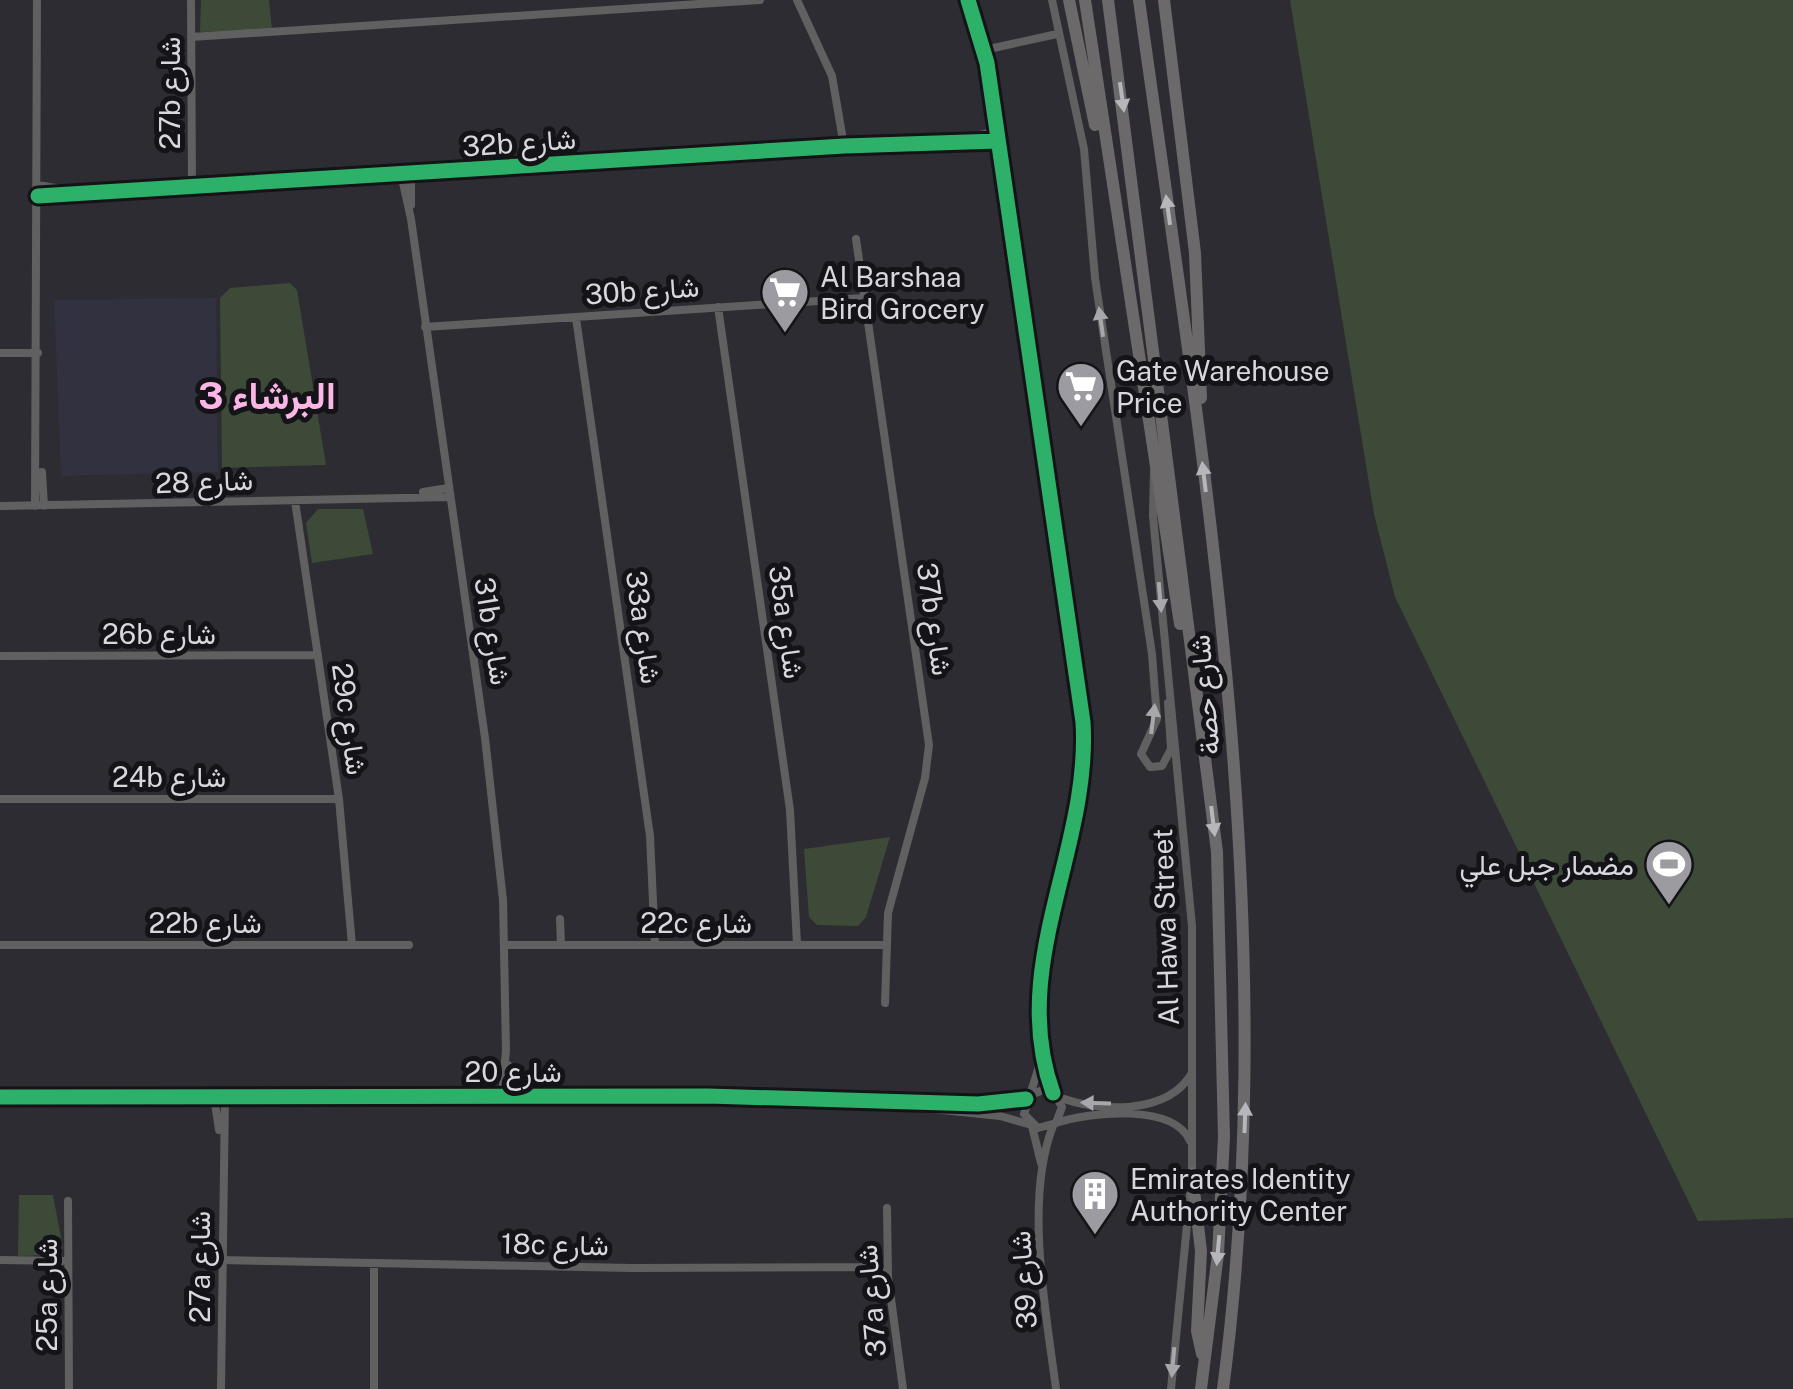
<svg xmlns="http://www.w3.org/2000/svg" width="1793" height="1389" viewBox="0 0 1793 1389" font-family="'Public Sans',Vazirmatn,sans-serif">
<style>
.built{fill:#313140}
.green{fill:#3c4a37}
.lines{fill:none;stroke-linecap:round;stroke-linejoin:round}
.minor{stroke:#616060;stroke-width:8}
.primary{stroke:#6b696a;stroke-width:12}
.cycleway-casing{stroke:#131318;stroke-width:21}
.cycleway{stroke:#2db169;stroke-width:15}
.oneway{fill:#b7b6ba}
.oneway2{fill:#a8a7ab}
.labels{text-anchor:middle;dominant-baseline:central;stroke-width:10;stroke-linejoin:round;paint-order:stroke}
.street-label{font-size:28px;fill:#d7d7dd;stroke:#131318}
.poi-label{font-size:28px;fill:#d7d7dd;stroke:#131318;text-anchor:start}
.district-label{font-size:38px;font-weight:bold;fill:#fbb6e5;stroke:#131318}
</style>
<rect width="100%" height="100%" fill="#2c2c32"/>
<path class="built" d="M216,298l2,174 -157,4 -7,-176z"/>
<path class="green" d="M201,0h68l3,29 -72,3z
M1290,0h503v1218l-95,3 -303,-624 -21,-83z
M290,283l7,7 29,175 -104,3 -2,-170 10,-10z
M318,509h45l10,45 -61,9 -6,-40z
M890,837l-24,80 -8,9 -41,-1 -8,-8 -5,-68z
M19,1195h34l10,53 -7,7 -38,1z"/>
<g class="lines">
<path class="minor" d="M191,0l1,186
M797,0l35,76 12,70
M968,0l19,63 96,659c8,127 -76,244 -30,371
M1052,0l32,149 11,129 57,376 5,65 -16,35 9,13 12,-1 9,-17 -3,-46
M191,37l569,-37
M984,50l73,-16
M964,139l33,-8
M401,174l10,45 74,519 18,162 3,150 -4,46
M411,174v31
M38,185l35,6
M38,196l806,-50 154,-5
M856,239l73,506 -4,33 -37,135 -3,90
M718,307l72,503 7,134
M576,318l74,518 5,109
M425,327l438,-29
M0,353h38
M42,472l2,34
M1154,472l-1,44 39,410v250
M423,492l25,-4
M295,501l44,298 13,146
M0,506l450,-9
M35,506l2,-506
M0,656l318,-1
M0,799h339
M560,919l1,26
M0,945h409
M506,945h380
M508,1065l2,31
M1028,1096l15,-6 13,6 6,11 -6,16 -18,5 -14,-14 17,-54
M1056,1096c42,17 112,19 136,-23
M0,1097l708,-1 270,8 48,-5
M214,1097l5,33
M894,1105l106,11 28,8
M1056,1123c33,-11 118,-20 134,18
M1032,1126l9,37
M1053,1126c-29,74 -7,185 3,263
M68,1201l1,188
M887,1208l1,68 15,113
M0,1260l68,1
M221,1260l411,8 255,-1
M374,1263v126
M221,1389l4,-293
M1171,1389l19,-195"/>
<path class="primary" d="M1069,0l26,125
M1085,0l95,624
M1108,0l109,852 7,285 -6,117 -17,135
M1139,0c64,461 145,923 84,1389
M1164,0l31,253 6,145
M1192,1173l9,78 -4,80 5,23"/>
<g class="cycleway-casing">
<path id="cycleway" d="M968,0l19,63 96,659c8,127 -76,244 -30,371
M38,196l806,-50 154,-5
M0,1097l708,-1 270,8 48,-5"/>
</g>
<use href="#cycleway" class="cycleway"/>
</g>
<defs><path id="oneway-solid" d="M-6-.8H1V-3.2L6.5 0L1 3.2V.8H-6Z" transform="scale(2.5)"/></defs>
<g class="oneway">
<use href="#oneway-solid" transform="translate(1122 97) rotate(82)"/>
<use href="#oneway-solid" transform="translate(1168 210) rotate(-98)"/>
<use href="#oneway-solid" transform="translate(1204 477) rotate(-97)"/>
<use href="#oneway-solid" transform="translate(1213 821) rotate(83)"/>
<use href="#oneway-solid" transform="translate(1245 1118) rotate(-88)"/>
<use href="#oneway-solid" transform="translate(1218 1250) rotate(95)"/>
</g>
<g class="oneway2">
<use href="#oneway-solid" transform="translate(1101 322) rotate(-98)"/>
<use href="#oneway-solid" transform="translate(1160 597) rotate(85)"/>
<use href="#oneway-solid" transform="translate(1153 719) rotate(-83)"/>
<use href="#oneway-solid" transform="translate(1096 1103) rotate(-178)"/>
<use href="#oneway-solid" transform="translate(1173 1362) rotate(95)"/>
</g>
<defs>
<g id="supermarket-pin" transform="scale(2.5)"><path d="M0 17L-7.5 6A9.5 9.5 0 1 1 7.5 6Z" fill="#9b9ba1" stroke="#131318"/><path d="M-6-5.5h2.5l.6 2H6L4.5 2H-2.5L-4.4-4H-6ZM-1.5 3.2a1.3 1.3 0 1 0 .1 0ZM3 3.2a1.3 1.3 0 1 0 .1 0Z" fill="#fff"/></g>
<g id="stadium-pin" transform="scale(2.5)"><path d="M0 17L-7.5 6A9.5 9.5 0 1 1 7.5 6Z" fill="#9b9ba1" stroke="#131318"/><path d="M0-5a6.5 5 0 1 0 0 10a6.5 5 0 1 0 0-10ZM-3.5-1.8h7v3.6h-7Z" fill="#fff"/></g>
<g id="building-pin" transform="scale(2.5)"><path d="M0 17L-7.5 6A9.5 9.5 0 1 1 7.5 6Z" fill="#9b9ba1" stroke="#131318"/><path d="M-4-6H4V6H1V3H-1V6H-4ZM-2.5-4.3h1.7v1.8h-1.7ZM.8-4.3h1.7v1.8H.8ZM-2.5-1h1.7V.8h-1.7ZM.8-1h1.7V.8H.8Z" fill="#fff"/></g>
</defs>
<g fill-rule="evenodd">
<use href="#supermarket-pin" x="785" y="292"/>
<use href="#supermarket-pin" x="1081" y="386"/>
<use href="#stadium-pin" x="1669" y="864"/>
<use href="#building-pin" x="1095" y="1194"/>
</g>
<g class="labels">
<g class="street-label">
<text transform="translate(169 93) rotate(-90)">27b شارع</text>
<text transform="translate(519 142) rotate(-4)">32b شارع</text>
<text transform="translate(642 290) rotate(-4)">30b شارع</text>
<text transform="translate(204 481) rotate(-2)">شارع 28</text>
<text transform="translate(935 619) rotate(82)">37b شارع</text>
<text transform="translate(787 622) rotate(82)">35a شارع</text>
<text transform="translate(644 627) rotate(82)">33a شارع</text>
<text transform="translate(493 631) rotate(81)">31b شارع</text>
<text x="159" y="633">26b شارع</text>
<text transform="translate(1204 695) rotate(-95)">شارع حصة</text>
<text transform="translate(350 719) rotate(82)">29c شارع</text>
<text x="169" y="776">24b شارع</text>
<text x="205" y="922">22b شارع</text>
<text x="696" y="922">22c شارع</text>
<text transform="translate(1165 927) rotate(-92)">Al Hawa Street</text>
<text x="513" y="1071">شارع 20</text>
<text transform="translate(555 1244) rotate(1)">18c شارع</text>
<text transform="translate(199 1267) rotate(-90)">27a شارع</text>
<text transform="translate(1023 1280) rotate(-94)">شارع 39</text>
<text transform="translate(46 1295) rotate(-90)">25a شارع</text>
<text transform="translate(871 1301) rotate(-95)">37a شارع</text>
</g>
<g class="poi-label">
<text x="820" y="276">Al Barshaa<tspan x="820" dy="32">Bird Grocery</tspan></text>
<text x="1116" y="370">Gate Warehouse<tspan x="1116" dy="32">Price</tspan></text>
<text x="1634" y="864" text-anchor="end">مضمار جبل علي</text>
<text x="1130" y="1178">Emirates Identity<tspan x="1130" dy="32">Authority Center</tspan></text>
</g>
<g class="district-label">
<text x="267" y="395">البرشاء 3</text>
</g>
</g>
</svg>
